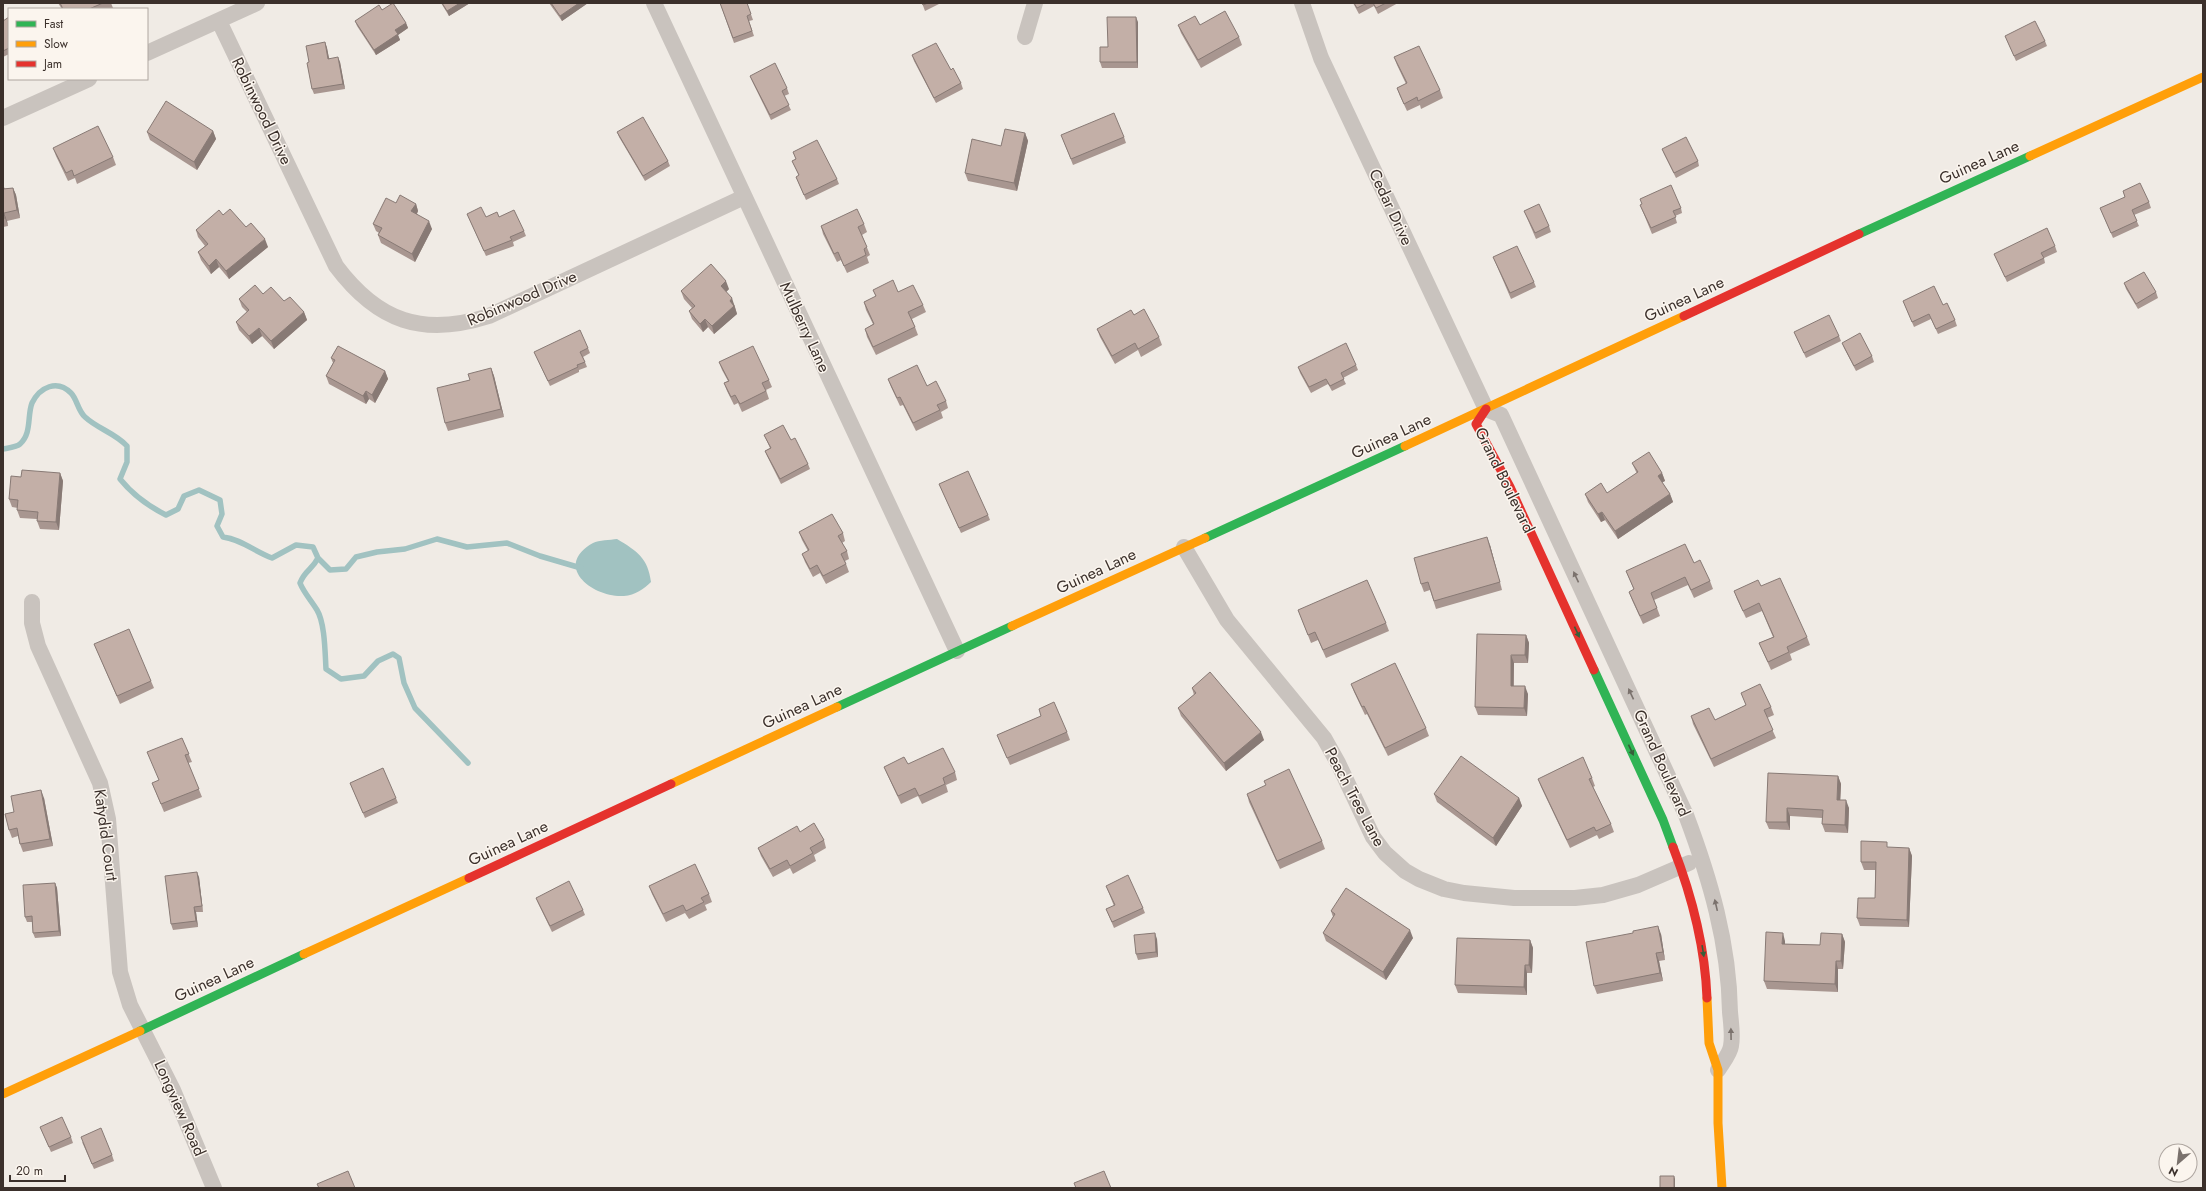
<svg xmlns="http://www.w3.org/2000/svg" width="2206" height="1191" viewBox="0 0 2206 1191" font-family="Jost,sans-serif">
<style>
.water{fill:#a1c2c1}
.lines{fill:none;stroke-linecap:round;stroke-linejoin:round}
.stream{stroke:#a1c2c1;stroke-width:5.5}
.street{stroke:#c9c3be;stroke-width:16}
.fast{stroke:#30b455;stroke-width:9}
.slow{stroke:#ff9f0a;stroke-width:9}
.jam{stroke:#e5322d;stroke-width:9}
.wall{fill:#a89690}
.shaded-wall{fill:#887a75}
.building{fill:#c3afa7;stroke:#887a75}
.oneway{fill:#7b726d}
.oneway2{fill:#375e3a}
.labels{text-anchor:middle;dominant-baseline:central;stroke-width:3;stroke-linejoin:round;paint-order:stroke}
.street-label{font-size:16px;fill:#3b302b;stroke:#fbf5ee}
</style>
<rect width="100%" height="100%" fill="#f0ebe5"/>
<path class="water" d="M617,539c20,12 31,19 34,43 -7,7 -16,13 -27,14 -31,2 -72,-30 -31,-53 6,-3 17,-3 24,-4z"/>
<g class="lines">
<path class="stream" d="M3,449c5,-1 14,-2 17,-5 12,-11 7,-28 12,-41 8,-16 25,-24 39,-10 6,6 7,18 14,24 13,12 30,16 42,29v16l-7,17c13,16 28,27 46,36l12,-6 6,-13 15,-6 21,10 2,14 -5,12 6,11c18,2 32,15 49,21l24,-13 17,2 5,11c-6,12 -13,12 -18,25 4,10 11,17 17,27 8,13 8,43 9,59l15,10 23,-3 14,-15 15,-7 6,4 5,25 11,25 53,55
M318,558l12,12 16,-1 10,-12 21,-5 28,-3 32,-10 30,8 40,-4 33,13 41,12"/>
<path class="street" d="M654,3l303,648
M1302,3l19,55 165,351 15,6 185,400c24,64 43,128 44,197 1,11 3,24 1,34 -1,8 -9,17 -13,24
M219,21l117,245c42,56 87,71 153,50l255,-119
M1025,37l10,-34
M147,53l110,-50
M3,118l86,-39
M1184,547l43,73 97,118 14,25 35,74 12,16 20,18 14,8 25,10 20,4 50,5h61l28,-3 35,-10 51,-22
M32,602v21l6,23 62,137 8,36 12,153 10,33 43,85 41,98"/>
<path class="fast" d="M1859,234l171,-78
M1205,538l200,-92
M1594,670l69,150 10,27
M837,707l175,-81
M140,1031l164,-77"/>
<path class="slow" d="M2030,156l173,-79
M1405,446l279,-130
M1012,626l193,-88
M671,784l166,-77
M304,954l165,-76
M1707,998l2,45 9,27v53l4,65
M3,1094l137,-63"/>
<path class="jam" d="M1684,316l175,-82
M1486,409l-10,15 34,63 84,183
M1673,847c19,49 32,98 34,151
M469,878l202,-94"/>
</g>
<path class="wall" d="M58,3h53l2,5 -3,1h-48z
M441,3h29l-21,13z
M549,3h39l-26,18z
M720,3h27l6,17 -4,1 5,15 -20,7z
M922,3h19l-16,8z
M1353,3h45l-20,11 -4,-8 -15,8z
M9,17v37l-6,3v-36z
M355,21l51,2 2,5 -10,7 2,5 -24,15 -19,-29z
M1138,22v46h-36l-2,-6 8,-15z
M1178,25h22l39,12 3,8 -41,23 -20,-35z
M2005,36l40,5 2,5 -31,15z
M325,42l2,6 2,10 11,4 5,27 -31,5 -2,-5 -3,-27z
M912,55l39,15 10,13 2,6 -27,14 -22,-42z
M1394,57l46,33 3,8 -22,11 -1,-4 -13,6 -7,-15 -3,-8 9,-4 -9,-19z
M750,76l37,12 2,6 -5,2 7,14 -20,10 -19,-39z
M213,131l3,8 -19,31 -47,-30 -3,-8z
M617,132l51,29 2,5 -25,15 -26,-44z
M1025,133l3,8 -11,50 -49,-10 -3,-8 36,-27z
M1124,137l2,6 -53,22 -10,-25z
M53,148l60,9 3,8 -39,19 -2,-6 -7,3 -12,-25z
M1662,149l36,12 1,5 -23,12 -12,-24z
M793,152l44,27 2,5 -33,16 -10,-23 3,-1 -7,-15 4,-2z
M3,185l2,4 8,-1 3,7 4,23 -13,3 1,5 -5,1z
M2123,191l26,11 2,6 -17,7 5,11 -26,12 -13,-30 25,-11z
M396,203l20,1 2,7 -1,3 15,15 -17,33 -34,-19 -3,-8 1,-2 -3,-2 -3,-7z
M1640,205l41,3 1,5 -7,3 2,7 -25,11z
M1524,211l25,15 2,6 -15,7z
M467,214l19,3h13l25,14 2,5 -13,6 1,4 -28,10z
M223,215l23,12 22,20 -39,32 -10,-12 -8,7 -10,-14 -3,-8 7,-6 -7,-9 -2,-7z
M864,224l3,8 -5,3 8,20 -3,2 2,6 -22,10 -6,-13 -4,2 -14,-28 -2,-8z
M2055,246l2,6 -13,6 1,5 -38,19 -13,-28z
M1493,257l41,25 2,5 -25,12z
M2124,283l32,9 2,6 -20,11 -12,-20z
M729,289l-3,3 9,14v1l2,7 -23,20 -6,-7 -5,5 -11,-13 -3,-8 3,-3 -8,-9 -3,-8z
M873,290l25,2 25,13 3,7 -14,7 6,16 -42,20 -9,-18 -2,-8 8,-5 -7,-14 -2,-8 12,-5z
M263,294l21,7 20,11 3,8 -33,29 -12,-13 -10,8 -13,-14 -3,-8 11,-10 -5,-5 -3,-8z
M1903,301l40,4 12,15 2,6 -19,8 -7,-15 -17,8z
M1134,315l25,22 3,8 -21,12 -3,-7 -23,14 -15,-27 -3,-8z
M1794,332l45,4 2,5 -35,17z
M1842,343l30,13 2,6 -18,9 -12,-23z
M588,348l2,5 -7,4 4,10 -8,3v2l-29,14 -16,-34z
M331,358l54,13 3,8 -13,24 -6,-4 -3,5 -37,-20 -3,-8 7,-13z
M719,362l50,18 3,7 -6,3 3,9 -27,13 -4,-9 -4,2 -7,-14 -3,-8 4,-2 -6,-11z
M1356,365l2,5 -15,8 3,6 -14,7 -4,-7 -17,9 -11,-20 -2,-6z
M491,368l3,8 10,41 -56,14 -3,-8 25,-43z
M888,379l39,7 19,15 2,7 -7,4 2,6 -27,13 -13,-26 -3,1 -9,-19z
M764,435l27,5 17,24 2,5 -29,15 -14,-28 -2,-5 5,-3z
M1632,463l30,10 3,8 -3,1 8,12 3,8 -55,37 -13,-19 -4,2 -13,-20 -3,-8 22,-1 30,-19z
M60,473l3,8 -4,49 -19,-1 -3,-8v-2l-17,-1 -3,-8 1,-2 -6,-1 -3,-8z
M939,484l49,31 2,5 -29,13z
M799,532l44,1 2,8 -3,2 5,8 2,8 -4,2 4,11 -23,12 -6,-11 -7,4 -8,-15 -3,-8 6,-3 -6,-11z
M1490,545l12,45 -66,19 -6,-19 -6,2 -3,-8z
M1694,563l16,18 3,8 -19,9 -6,-13 -34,15 6,16 -17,8 -11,-24 -3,-8 5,-2 -8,-19z
M1761,586l46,51 3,8 -20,9 2,6 -21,10 -12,-27 14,-6 -11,-26 -16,7 -9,-19 -3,-8z
M1298,610l88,13 3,8 -63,27 -8,-18 -7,3z
M1526,635l3,8 -1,20h-14v23l14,8 -1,22 -49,-1 -3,-8z
M94,644l57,37 3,7 -34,16z
M1351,684l75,44 3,8 -41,20 -21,-42 -2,1 -11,-23z
M1192,688l72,52 -38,31 -45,-55 -3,-8 16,-13z
M1741,693l30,14 3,8 -7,3 9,20 -62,29 -21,-43 -2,-8 24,4 31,-15z
M1041,716l26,16 3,8 -60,25 -13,-30z
M182,738l10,24 -4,1 14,34 -38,15 -12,-29 7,-2z
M908,764l47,8 2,8 -11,5 2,7 -26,12 -4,-8 -17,8 -14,-30 -3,-7z
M1838,776l3,8 -1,16 9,8 -1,25 -23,-1 -3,-8v-6l-32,-2v14l-21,-1 -3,-7z
M1592,778l3,8 -2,1 18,37 3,8 -15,7 -2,-4 -27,13 -29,-61 -3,-8z
M350,783l46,15 2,5 -33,15z
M1247,794l75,47 3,8 -45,20 -31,-67z
M1434,794l85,4 3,8 -26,40 -59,-44z
M44,798l9,48 -30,6 -3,-8 -2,-8 -6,2 -3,-8 5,-18z
M800,832l24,8 2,8 -12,7 2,6 -23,13 -3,-6 -17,9 -12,-21 -3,-8z
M1889,848h20l3,8 -3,71 -49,-1 -3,-8 18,-20v-28h-11l-3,-8z
M199,877l4,35h-7l2,15 -25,3 -2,-6z
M55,883l2,5 4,48 -26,2 -2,-5 -1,-11h-5l-2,-5z
M649,886l60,8 3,8 -7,3 2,5 -18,9 -4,-6 -19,9 -14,-28z
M1106,886l37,22 2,5 -31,15 -8,-19 8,-3z
M536,898l47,12 2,5 -33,17 -14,-29z
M1331,911l82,27 -27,42 -60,-39 -3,-8 10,-16z
M1661,934l4,26 -6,1 4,20 -66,13 -3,-8z
M1842,934l3,8 -2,27h-5v23l-71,-3 -3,-8 21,-40v3l35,1z
M1157,939l1,18 -20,3 -2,-6z
M1530,940l3,8 -1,25h-5v22l-69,-2 -3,-8z
M40,1127l31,10 2,6 -22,9z
M82,1142l30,13 2,6 -20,8z"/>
<path class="shaded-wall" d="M460,3h10l-21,13 -2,-5z
M579,3h9l-26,18 -2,-5z
M1136,17l2,5v46l-1,-6z
M406,23l2,5 -10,7 2,5 -24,15 -2,-5 21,-20z
M325,42l2,6 3,16 -2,-5z
M338,57l2,5 5,27 -2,-5z
M213,131l3,8 -19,31 -3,-8z
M1025,133l3,8 -11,50 -3,-8z
M13,188l3,7 4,23 -3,-8z
M416,204l2,7 -4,8 -3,-8z
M4,213l3,8 1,5 -3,-8z
M429,221l3,8 -17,33 -3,-8z
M265,239l3,8 -39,32 -3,-8z
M216,259l3,8 -8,7 -2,-8z
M726,281l3,8 -5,5 -3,-8z
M732,298l5,16 -23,20 -2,-8 18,-25z
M304,312l3,8 -33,29 -3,-8z
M705,319l3,8 -5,5 -3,-8z
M259,328l3,8 -10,8 -3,-8z
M491,368l3,8 10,41 -3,-8z
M385,371l3,8 -13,24 -3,-8z
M366,391l3,8 -3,5 -3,-8z
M60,473l3,8 -4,49 -3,-8z
M1662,473l3,8 -4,2 -3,-7z
M1670,494l3,8 -55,37 -3,-8z
M1602,512l3,8 -4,2 -3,-8z
M1487,537l3,8 12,45 -2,-8z
M1526,635l3,8 -1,20 -3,-8z
M1511,655l3,8 -1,31 -2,-8z
M1525,686l3,8 -1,22 -3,-8z
M1261,732l3,8 -38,31 -2,-8z
M1838,776l3,8 -1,24 -3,-8z
M41,790l3,8 9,48 -3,-7z
M1519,798l3,8 -26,40 -3,-8z
M1846,800l3,8 -1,25 -3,-8z
M1787,808l3,8v14l-3,-8z
M1909,848l3,8 -3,71 -2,-7z
M197,872l2,5 4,35 -1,-6z
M55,883l2,5 4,48 -2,-5z
M194,907l2,5 2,15 -2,-6z
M1658,926l3,8 4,26 -2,-8z
M1410,930l3,8 -27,42 -3,-8z
M1155,933l2,6 1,18 -2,-5z
M1783,933l2,8v11l-3,-8z
M1842,934l3,8 -2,27 -2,-8z
M1530,940l3,8 -1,25 -3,-8z
M1656,953l3,8 4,20 -3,-8z
M1836,961l2,8v23l-3,-8z
M1525,965l2,8v22l-3,-8z
M1674,1176l1,3v9h-1z"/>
<path class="building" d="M60,3h43l-14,6h-26z
M393,3l13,20 -11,7 3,4 -24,16 -19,-29 24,-16 3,5z
M442,3h18l-13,8z
M551,3h28l-19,13z
M720,3h27l4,11 -4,2 5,15 -19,7z
M922,3h6l-5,2z
M1354,3h13l-10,5z
M1373,3h13l-10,5z
M1225,11l14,26 -41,23 -20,-35 17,-9 5,9z
M9,17v31l-6,3v-30z
M1107,17h29l1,45h-37v-15h8z
M2035,21l10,20 -31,15 -9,-20z
M325,42l3,17 10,-2 5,27 -31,5 -5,-26 2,-1 -3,-16z
M936,43l15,27 2,-2 8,15 -27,15 -22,-43z
M1419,46l21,44 -22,11 -1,-4 -13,7 -7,-16 10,-5 -13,-26z
M775,63l12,25 -5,3 7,14 -19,10 -20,-39z
M166,101l47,30 -19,31 -47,-30z
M1114,113l10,24 -53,22 -10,-24z
M643,117l25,44 -25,15 -26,-44z
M98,126l15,31 -39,19 -2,-6 -6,3 -13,-25z
M1005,129l20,4 -11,50 -49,-10 7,-34 29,7z
M1686,137l12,24 -24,12 -12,-24z
M817,140l20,39 -33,16 -8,-18 3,-2 -7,-14 4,-2 -3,-7z
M2140,183l9,19 -17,8 5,11 -26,12 -11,-25 25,-11 -2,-6z
M1671,185l10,23 -8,3 3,6 -25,11 -11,-23 2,-1 -2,-5z
M3,188v1l10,-1 4,22 -13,3 1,5h-2z
M400,195l16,9 -5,7 18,10 -17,33 -34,-19 4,-7 -9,-4 13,-26 10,5z
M1539,204l10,22 -14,7 -11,-22z
M481,207l5,10 11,-5 2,5 15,-7 10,21 -14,6 2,3 -28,11 -17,-37z
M230,209l16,18 5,-4 14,16 -39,32 -10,-12 -7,7 -11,-14 10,-8 -12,-14 23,-20 4,5z
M857,209l7,15 -6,3 9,20 -3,2 2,6 -22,11 -6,-14 -4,2 -13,-28z
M2047,228l8,18 -14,7 3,5 -39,19 -11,-23z
M1517,246l17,36 -24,11 -17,-36z
M711,264l15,17 -5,5 11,12 -2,3 4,5 -22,20 -7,-7 -5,5 -11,-13 6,-5 -14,-15z
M2144,272l12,20 -20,12 -12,-21z
M893,280l5,12 15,-7 10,20 -15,7 7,15 -42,20 -8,-18 9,-5 -10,-22 12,-6 -3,-6z
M255,285l8,9 8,-7 13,14 6,-4 14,15 -33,29 -12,-13 -10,8 -13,-14 13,-12 -10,-11z
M1934,286l9,19 4,-2 8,17 -19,9 -7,-15 -17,8 -9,-21z
M1144,309l15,28 -21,12 -3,-6 -23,13 -15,-27 34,-19 3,5z
M1829,315l10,21 -35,17 -10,-21z
M580,330l8,18 -8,4 5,10 -8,3 1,2 -30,14 -14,-29z
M1860,333l12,23 -18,10 -12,-23z
M1346,343l10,22 -15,8 3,6 -14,7 -4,-7 -17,8 -11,-20z
M338,346l47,25 -13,24 -6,-4 -3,5 -37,-20 9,-16 -4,-2z
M753,346l16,34 -7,3 4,8 -26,13 -5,-9 -4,2 -7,-14 5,-2 -10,-19z
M917,365l10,21 9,-5 10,20 -9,4 3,5 -27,13 -13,-26 -3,1 -9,-19z
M491,368l10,41 -56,14 -8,-35 33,-8 -2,-6z
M783,425l8,15 4,-2 13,26 -28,15 -15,-28 6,-3 -7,-13z
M1649,452l13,21 -4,3 12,18 -55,37 -13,-19 -4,2 -13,-20 16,-11 6,10 31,-21 -6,-9z
M22,470l38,3 -4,49 -19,-1 1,-9 -21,-2 1,-10 -9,-1 2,-23 10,1z
M968,471l20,44 -29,13 -20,-44z
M832,514l11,19 -5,3 9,15 -6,3 5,10 -23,12 -6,-11 -7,4 -8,-15 7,-4 -10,-18z
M1487,537l13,45 -66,19 -6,-19 -7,2 -7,-26z
M1685,544l9,19 6,-3 10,21 -19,9 -6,-13 -34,16 6,15 -17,8 -11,-24 5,-3 -8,-18z
M1780,578l27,59 -20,10 2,5 -21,10 -9,-19 15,-6 -15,-34 -16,8 -9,-20 24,-11 3,6z
M1367,580l19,43 -63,27 -8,-18 -7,3 -10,-25z
M129,629l22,52 -34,15 -23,-52z
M1477,634l49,1 -1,20h-14v31h14l-1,22 -49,-1z
M1395,663l31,65 -41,20 -21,-42 -2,1 -11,-23z
M1210,672l51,60 -37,31 -46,-55 18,-15 -4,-5z
M1760,684l11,23 -7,3 9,20 -62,29 -20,-43 18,-8 6,12 31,-15 -5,-12z
M1054,702l13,30 -60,26 -10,-23 44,-19 -2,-7z
M182,738l7,16 -4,1 14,34 -38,15 -9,-21 7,-3 -12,-28z
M943,748l12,24 -12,6 2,6 -26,12 -4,-8 -17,8 -14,-29 20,-10 4,7z
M1461,756l58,42 -26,40 -59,-44z
M1583,757l9,21 -3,1 22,45 -15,7 -2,-4 -27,13 -29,-61z
M383,768l13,30 -33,15 -13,-30z
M1289,769l33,72 -45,20 -30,-67 19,-9 -2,-4z
M1768,773l70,3 -1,24h9l-1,25 -23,-1 1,-14 -36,-2v14h-21z
M41,790l9,49 -30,5 -3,-16 -8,2 -4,-16 9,-2 -3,-16z
M814,823l10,17 -14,8 3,5 -23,13 -3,-6 -17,9 -12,-21 39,-22 3,6z
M1861,841l26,1v5l22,1 -2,72 -50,-2 1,-20h17l1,-36h-15z
M695,864l14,30 -8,4 3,4 -18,9 -3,-6 -20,9 -14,-28z
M197,872l5,34 -8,1 2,14 -25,3 -6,-48z
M1128,875l15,33 -31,14 -6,-13 9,-4 -9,-19z
M569,881l14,29 -33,16 -14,-28z
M55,883l4,48 -26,2 -1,-17 -7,1 -2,-32z
M1346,888l64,42 -27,42 -60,-39 12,-19 -4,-3z
M1658,926l5,26 -7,1 4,20 -66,13 -8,-44 47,-9v-2z
M1766,932l17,1 -1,11 38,1 1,-12 21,1 -1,27h-5l-1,23 -71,-3z
M1155,933l1,19 -20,2 -2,-19z
M1457,938l73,2 -1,25h-4l-1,22 -69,-2z
M62,1117l9,20 -22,10 -9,-20z
M101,1128l11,27 -20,9 -11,-27z
M348,1171l7,17h-36l-2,-4z
M1104,1171l7,17h-35l-2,-5z
M1660,1176h14v12h-14z"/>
<defs><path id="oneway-solid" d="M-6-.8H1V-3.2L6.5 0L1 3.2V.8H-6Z"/></defs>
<g class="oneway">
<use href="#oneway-solid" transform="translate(1576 577) rotate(-115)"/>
<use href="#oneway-solid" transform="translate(1631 694) rotate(-115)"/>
<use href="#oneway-solid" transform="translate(1716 905) rotate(-103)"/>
<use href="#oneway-solid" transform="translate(1731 1034) rotate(-91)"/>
</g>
<g class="oneway2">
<use href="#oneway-solid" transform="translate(1577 632) rotate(65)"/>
<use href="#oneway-solid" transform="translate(1631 750) rotate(65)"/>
<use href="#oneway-solid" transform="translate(1703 951) rotate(81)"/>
</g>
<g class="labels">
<g class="street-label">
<text transform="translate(262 111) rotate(64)">Robinwood Drive</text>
<text transform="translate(1979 162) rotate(-24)">Guinea Lane</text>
<text transform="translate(1391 207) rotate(65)">Cedar Drive</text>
<text transform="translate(522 298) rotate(-23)">Robinwood Drive</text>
<text transform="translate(1684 299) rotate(-25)">Guinea Lane</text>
<text transform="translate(805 327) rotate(65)">Mulberry Lane</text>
<text transform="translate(1391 436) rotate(-25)">Guinea Lane</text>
<text transform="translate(1505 480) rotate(64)">Grand Boulevard</text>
<text transform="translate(1096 571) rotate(-25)">Guinea Lane</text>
<text transform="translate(802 706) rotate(-25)">Guinea Lane</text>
<text transform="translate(1662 763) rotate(66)">Grand Boulevard</text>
<text transform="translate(1355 797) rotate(62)">Peach Tree Lane</text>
<text transform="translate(106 835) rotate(82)">Katydid Court</text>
<text transform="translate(508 843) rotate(-25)">Guinea Lane</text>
<text transform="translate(214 979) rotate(-25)">Guinea Lane</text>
<text transform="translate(180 1108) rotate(66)">Longview Road</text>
</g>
</g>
<rect width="2206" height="1191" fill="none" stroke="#3b302b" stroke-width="8"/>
<rect x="8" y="8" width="140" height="72" fill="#fbf5ee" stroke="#aea6a0"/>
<rect x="16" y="21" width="20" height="6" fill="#30b455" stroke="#aea6a0"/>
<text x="44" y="28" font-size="12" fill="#3b302b">Fast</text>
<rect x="16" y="41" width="20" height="6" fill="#ff9f0a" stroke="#aea6a0"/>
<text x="44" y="48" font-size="12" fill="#3b302b">Slow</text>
<rect x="16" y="61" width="20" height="6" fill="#e5322d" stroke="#aea6a0"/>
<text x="44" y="68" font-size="12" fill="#3b302b">Jam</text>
<g transform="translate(2178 1163) rotate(208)"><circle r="19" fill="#fbf5ee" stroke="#aea6a0"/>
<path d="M0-3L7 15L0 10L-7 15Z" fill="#7a716c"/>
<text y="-6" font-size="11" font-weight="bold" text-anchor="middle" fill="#3b302b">N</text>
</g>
<path d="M10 1175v6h55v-6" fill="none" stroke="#3b302b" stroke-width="2"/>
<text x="16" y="1175" font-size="12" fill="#3b302b" stroke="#fbf5ee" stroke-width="3" paint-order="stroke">20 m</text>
</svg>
